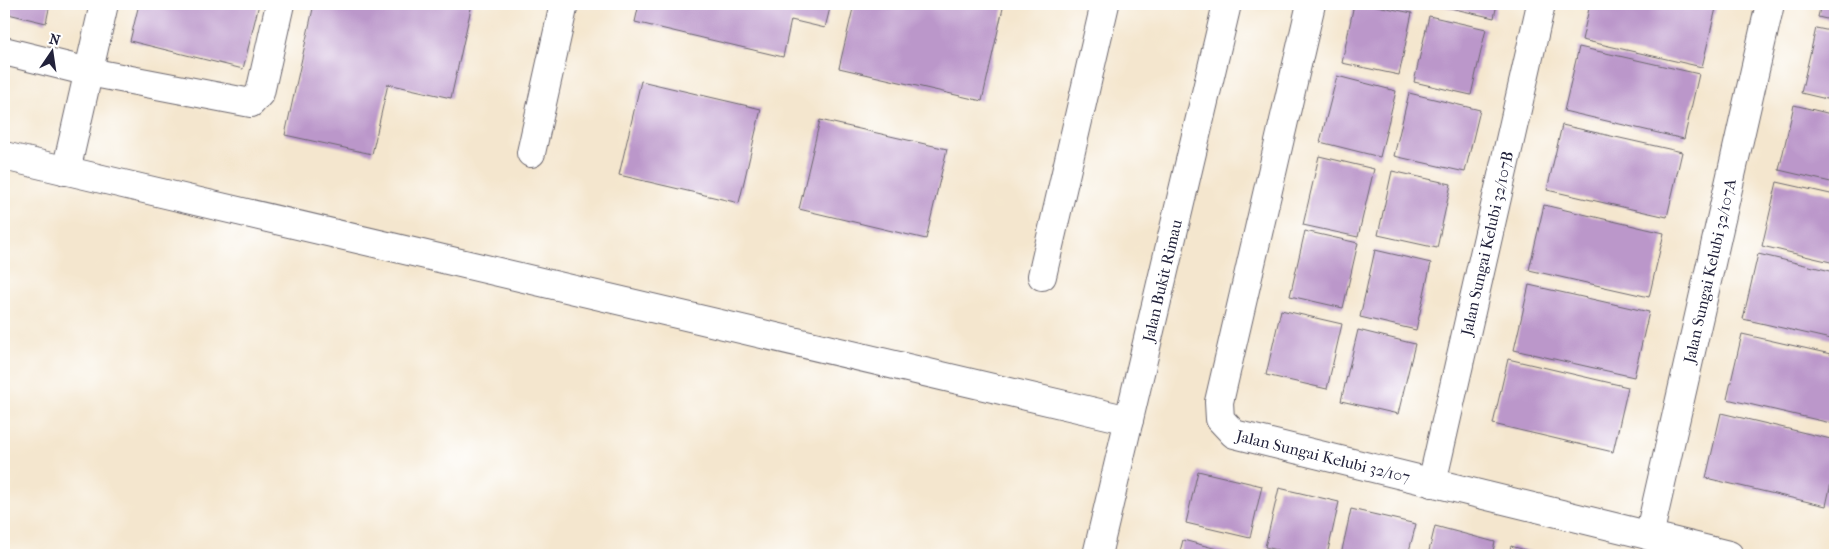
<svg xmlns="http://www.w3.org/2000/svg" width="1839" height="559" viewBox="0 0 1839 559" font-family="'IM FELL French Canon',serif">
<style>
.building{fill:#bb97ca}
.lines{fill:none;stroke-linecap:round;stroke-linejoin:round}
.minor-casing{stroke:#6c676e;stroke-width:30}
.minor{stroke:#fff;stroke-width:28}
.labels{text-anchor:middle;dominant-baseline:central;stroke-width:4;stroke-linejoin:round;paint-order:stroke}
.street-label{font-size:16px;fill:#22223b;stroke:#fff}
</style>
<rect width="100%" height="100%" fill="#fff"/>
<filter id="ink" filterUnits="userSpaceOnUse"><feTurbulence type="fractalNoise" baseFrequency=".02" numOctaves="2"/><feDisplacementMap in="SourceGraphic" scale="10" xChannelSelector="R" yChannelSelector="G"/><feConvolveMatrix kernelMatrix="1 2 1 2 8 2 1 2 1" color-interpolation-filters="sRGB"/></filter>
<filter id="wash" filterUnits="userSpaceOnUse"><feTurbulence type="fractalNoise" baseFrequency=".0096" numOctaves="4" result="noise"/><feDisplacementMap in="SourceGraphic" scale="20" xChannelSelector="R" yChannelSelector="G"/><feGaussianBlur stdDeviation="1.12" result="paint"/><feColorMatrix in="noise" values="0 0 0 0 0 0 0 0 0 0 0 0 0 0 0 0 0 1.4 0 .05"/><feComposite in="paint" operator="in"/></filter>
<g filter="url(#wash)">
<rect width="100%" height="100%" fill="#f4e6ce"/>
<g id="blocks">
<path class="building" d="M4,4h46l-4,19 -42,-10z
M139,4h120l-16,65 -113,-28z
M314,4h158l-21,94 -63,-14 -16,70 -87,-19z
M639,4h192l-6,24 -34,-8 -8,37 -148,-35z
M854,4h132l17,4 -21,93 -143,-33z
M1354,4h13l45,9 -13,62 -57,-12z
M1433,4h64l-3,14z
M1590,4h127l-15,63 -120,-27z
M1821,4h14v17l-17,-4z
M1429,16l57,13 -15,66 -57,-13z
M1816,28l19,4v69l-34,-8z
M1579,47l120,27 -15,65 -120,-28z
M1337,76l59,15 -16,66 -60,-15z
M641,81l120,28 -22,94 -120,-28z
M1409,93l71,17 -15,62 -71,-16z
M1794,105l41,10v68l-56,-13z
M820,120l127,29 -21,90 -127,-30z
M1562,125l120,27 -15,65 -120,-27z
M1319,156l55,13 -16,68 -55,-12z
M1392,171l59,13 -14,64 -59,-13z
M1777,182l58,13v68l-73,-17z
M1544,205l120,28 -15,64 -120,-27z
M1305,231l53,12 -15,65 -53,-12z
M1375,250l56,13 -15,67 -56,-13z
M1758,254l77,18v68l-92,-21z
M1529,285l120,27 -15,65 -120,-27z
M1281,310l61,14 -15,65 -61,-14z
M1358,330l57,14 -17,70 -57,-13z
M1742,334l93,21v69l-108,-25z
M1508,359l120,28 -15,65 -120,-28z
M1721,413l114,27v25l-9,41 -120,-28z
M1198,471l64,15 -12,52 -64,-15z
M1279,488l60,14 -12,53h-28l-34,-8z
M1351,509l65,15 -8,31h-67z
M1435,526l60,16 -3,13h-64z
M1183,540l57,15h-61z
M1511,546l32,9h-35z"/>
</g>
</g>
<g filter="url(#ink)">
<use href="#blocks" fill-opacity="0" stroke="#6c676e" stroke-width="1"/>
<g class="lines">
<g class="minor-casing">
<g id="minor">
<path id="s1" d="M1311,4l-92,398 1,17 14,15 495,121"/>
<path d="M4,51l85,21 162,31 9,-10 20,-89"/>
<path d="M531,153l33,-149"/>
<path d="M4,156l1125,264"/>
<path d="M66,171l38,-167"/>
<path d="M1042,276l63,-272"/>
<path id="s2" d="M1432,483l109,-479"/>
<path id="s3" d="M1649,536l121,-532"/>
<path id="s4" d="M1097,555l130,-551"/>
</g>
</g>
<use href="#minor" class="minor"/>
</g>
</g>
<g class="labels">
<g class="street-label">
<text stroke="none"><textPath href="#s2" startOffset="246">Jalan Sungai Kelubi 32/107B</textPath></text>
<text stroke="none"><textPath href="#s3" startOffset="272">Jalan Sungai Kelubi 32/107A</textPath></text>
<text stroke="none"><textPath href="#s4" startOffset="282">Jalan Bukit Rimau</textPath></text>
<text stroke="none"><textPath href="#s1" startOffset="538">Jalan Sungai Kelubi 32/107</textPath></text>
</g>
</g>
<rect width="1839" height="559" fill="none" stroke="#fff" stroke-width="20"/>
<g transform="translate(52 52) rotate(13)" stroke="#ffffff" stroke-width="4" paint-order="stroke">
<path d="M0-4L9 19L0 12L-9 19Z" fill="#22223b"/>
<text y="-8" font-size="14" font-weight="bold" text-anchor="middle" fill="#22223b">N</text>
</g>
</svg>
